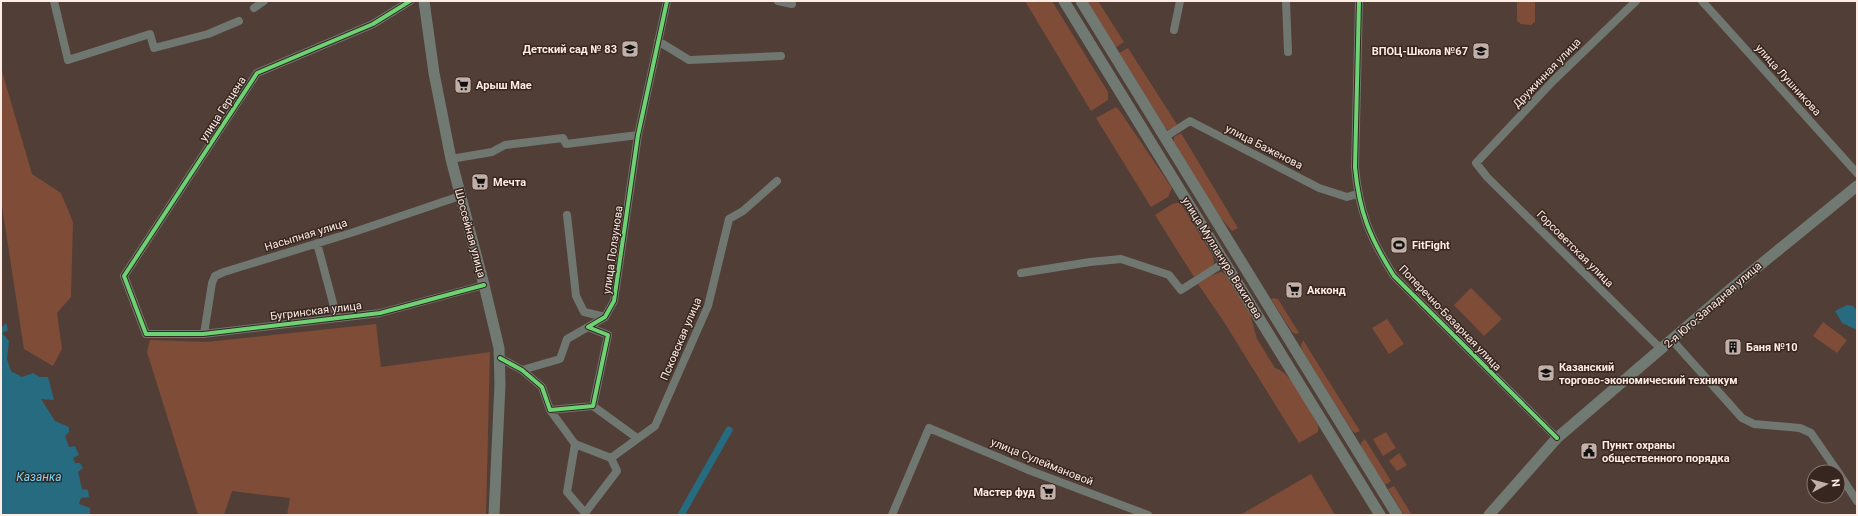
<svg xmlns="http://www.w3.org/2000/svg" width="1858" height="516" viewBox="0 0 1858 516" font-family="Roboto,sans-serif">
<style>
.green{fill:#7f4c37}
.water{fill:#266b80}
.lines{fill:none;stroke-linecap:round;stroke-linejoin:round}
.canal{stroke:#266b80;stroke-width:7}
.street{stroke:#707670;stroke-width:8}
.secondary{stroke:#707a72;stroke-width:11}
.cycleway-casing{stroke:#36261f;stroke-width:6}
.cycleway{stroke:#6cd273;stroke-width:4}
.labels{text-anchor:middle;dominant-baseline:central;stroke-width:3;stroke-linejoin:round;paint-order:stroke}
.poi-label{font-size:11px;font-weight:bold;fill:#feece5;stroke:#36261f;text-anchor:start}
.street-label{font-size:11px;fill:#feece5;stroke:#36261f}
.water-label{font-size:12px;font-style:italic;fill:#74d8fa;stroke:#36261f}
</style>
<rect width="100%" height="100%" fill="#513e37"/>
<path class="green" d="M1025,1h27l56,91v8l-17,11z
M1087,1h11l26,41 -9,6z
M1517,1h18v21l-4,3 -10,-1 -4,-3z
M1128,48l50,78 -10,4 -3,-3 -46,-74z
M1,68l31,106 29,19 12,29 -2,75 -14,16 5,36 -9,17 -29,-17 -23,-149z
M1116,107l3,3 53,78 -4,9 -17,10 -55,-89z
M1181,133l57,95 -6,3 -13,-15 -45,-74v-5z
M1180,202l33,54 1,7 -3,4 -17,10 -39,-62 17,-11z
M1221,272l4,2 25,40 7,25 18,29c18,5 34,42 43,57v7l-19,11 -75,-121 -26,-38 12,-8z
M1471,288l31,31 -18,17 -30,-31z
M1273,298l5,1 21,34 -3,1 -4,-2 -21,-33z
M1387,319l17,25 -15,10 -17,-26z
M1823,322l24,18 -10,13 -24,-17z
M376,324l5,43 109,-15 -4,163h-199l3,-17 -58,-7 -8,24h-26l-51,-163 3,-12 57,2z
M1303,340l57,91 -5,2 -3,-2 -50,-81 -1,-5z
M1386,432l10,16 -13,8 -10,-17z
M1365,439l26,42 -6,4 -24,-38v-4z
M1399,453l8,12 -10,6 -8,-10z
M1311,474l24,41h-95z
M1394,486l18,29h-8l-16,-26z"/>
<path class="water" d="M1847,305l6,1 4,5v19l-15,-7 -7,-12z
M6,323l2,7 -6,3 7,8 -2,18 4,12 11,6 11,-4 7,4h8l6,23 -13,-1 14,22 14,6v5l-4,4 4,11 6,-1 4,9 -6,3 2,5h5l3,5 -5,4 4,17 6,1 1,7 -8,1 -2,6 11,4v7h-89v-187z"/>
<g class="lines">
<path class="canal" d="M681,515l48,-85"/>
<path class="street" d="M54,1l14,59 82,-26 4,14 54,-14 31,-13
M410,1l-37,23 -116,49 -133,203 22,58h57l177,-21 104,-28
M778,1l14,3
M1286,1l2,51
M1359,1l-4,166c4,45 15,71 39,109l163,162
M1636,1l-82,79 -78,83 11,14 174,172
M1702,1l155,172
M254,8l10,-7
M1174,30l6,-29
M658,41l31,19 92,-4
M1165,137l25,-16 129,67 28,9 10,-3
M451,159l41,-7 13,-7 58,-7 3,6 72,-9
M567,215l9,81 8,16 21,5
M317,243l20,75
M1021,273l69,-11 31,-3 48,16 12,15 44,-28
M204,334l8,-51 3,-7 9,-4 130,-40 106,-36
M1672,340l70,78 12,6 46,4 11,5 27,39
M500,358l22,12 20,17 8,23 43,-4 15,-71 -20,-8 17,-10 9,-16 24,-166 29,-134
M522,370l38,-11 7,-20 21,-12
M593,406l44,32
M550,410l25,34 -8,48 18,21 32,-42 -6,-13 44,-32 53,-120 21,-87 14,-8 34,-30
M575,444l36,14
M1838,472l19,29
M892,515l37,-87 102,43 117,44"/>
<path class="secondary" d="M424,1l10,72 17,86 33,126 15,63 1,36 -6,131
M1064,1l316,514
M1081,1l316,514
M1489,515l68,-77 176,-151 124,-101"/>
<g class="cycleway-casing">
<path id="cycleway" d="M410,1l-37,23 -116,49 -133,203 22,58h57l177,-21 104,-28
M1359,1l-4,166c4,45 15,71 39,109l163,162
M500,358l22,12 20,17 8,23 43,-4 15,-71 -20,-8 17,-10 9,-16 24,-166 29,-134"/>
</g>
<use href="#cycleway" class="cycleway"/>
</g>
<defs>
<g id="school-square" transform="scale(0.9)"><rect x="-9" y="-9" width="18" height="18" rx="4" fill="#c1afa8" stroke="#36261f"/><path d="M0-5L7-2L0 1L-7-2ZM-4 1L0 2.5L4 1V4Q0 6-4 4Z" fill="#111"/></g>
<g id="supermarket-square" transform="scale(0.9)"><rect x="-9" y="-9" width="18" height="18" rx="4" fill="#c1afa8" stroke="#36261f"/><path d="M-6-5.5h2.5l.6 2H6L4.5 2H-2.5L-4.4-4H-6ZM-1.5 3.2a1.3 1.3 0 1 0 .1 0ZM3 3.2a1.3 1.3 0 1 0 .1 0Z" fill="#111"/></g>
<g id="stadium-square" transform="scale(0.9)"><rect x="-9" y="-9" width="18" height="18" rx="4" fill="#c1afa8" stroke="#36261f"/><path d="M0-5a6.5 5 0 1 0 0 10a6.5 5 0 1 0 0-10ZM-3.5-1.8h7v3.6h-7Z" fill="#111"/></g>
<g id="building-square" transform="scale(0.9)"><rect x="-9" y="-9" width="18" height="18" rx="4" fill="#c1afa8" stroke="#36261f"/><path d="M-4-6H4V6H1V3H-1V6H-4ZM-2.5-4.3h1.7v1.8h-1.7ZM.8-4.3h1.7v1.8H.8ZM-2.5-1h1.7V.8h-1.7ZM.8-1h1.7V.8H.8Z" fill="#111"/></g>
<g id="university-square" transform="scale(0.9)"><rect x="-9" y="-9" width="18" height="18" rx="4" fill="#c1afa8" stroke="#36261f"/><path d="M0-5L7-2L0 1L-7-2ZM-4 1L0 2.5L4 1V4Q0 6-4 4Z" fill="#111"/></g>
<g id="civic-square" transform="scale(0.9)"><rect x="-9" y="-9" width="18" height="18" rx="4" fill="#c1afa8" stroke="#36261f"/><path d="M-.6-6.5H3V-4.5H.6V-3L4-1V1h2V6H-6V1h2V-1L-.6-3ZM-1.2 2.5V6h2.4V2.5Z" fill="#111"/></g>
</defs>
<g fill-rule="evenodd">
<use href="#school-square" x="630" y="49"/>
<use href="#school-square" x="1481" y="51"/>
<use href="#supermarket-square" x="463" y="85"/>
<use href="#supermarket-square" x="480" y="182"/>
<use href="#stadium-square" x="1399" y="245"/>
<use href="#supermarket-square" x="1294" y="290"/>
<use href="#building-square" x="1733" y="347"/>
<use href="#university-square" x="1546" y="373"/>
<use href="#civic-square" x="1589" y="451"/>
<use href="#supermarket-square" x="1048" y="492"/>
</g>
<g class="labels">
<g class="poi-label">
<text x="617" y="49" text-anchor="end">Детский сад № 83</text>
<text x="1468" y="51" text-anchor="end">ВПОЦ-Школа №67</text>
<text x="476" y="85">Арыш Мае</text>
<text x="493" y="182">Мечта</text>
<text x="1412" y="245">FitFight</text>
<text x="1307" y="290">Акконд</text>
<text x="1746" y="347">Баня №10</text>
<text x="1559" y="367">Казанский<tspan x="1559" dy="13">торгово-экономический техникум</tspan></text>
<text x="1602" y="445">Пункт охраны<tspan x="1602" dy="13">общественного порядка</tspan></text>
<text x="1035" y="492" text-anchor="end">Мастер фуд</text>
</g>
<g class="street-label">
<text transform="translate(1547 73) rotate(-46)">Дружинная улица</text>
<text transform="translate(1788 80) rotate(48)">улица Лушникова</text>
<text transform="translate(223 109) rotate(-57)">улица Герцена</text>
<text transform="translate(1264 147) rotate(27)">улица Баженова</text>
<text transform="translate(470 233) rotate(75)">Шоссейная улица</text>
<text transform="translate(306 235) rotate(-17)">Насыпная улица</text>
<text transform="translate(1575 249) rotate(45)">Горсоветская улица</text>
<text transform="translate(613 250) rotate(-82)">улица Ползунова</text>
<text transform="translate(1222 258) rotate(58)">улица Мулланура Вахитова</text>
<text transform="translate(1713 305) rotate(-41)">2-я Юго-Западная улица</text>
<text transform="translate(316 311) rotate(-7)">Бугринская улица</text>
<text transform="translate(1450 318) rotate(46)">Поперечно-Базарная улица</text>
<text transform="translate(681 339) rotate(-67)">Псковская улица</text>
<text transform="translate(1042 462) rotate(22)">улица Сулеймановой</text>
</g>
<g class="water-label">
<text x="39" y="477">Казанка</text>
</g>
</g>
<rect width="1858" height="516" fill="none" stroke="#feece5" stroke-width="4"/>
<g transform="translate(1826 484) rotate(83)"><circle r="19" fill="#36261f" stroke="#86756e"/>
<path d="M0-3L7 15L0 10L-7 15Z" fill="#c1afa8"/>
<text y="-6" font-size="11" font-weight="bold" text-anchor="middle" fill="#feece5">N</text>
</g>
</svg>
